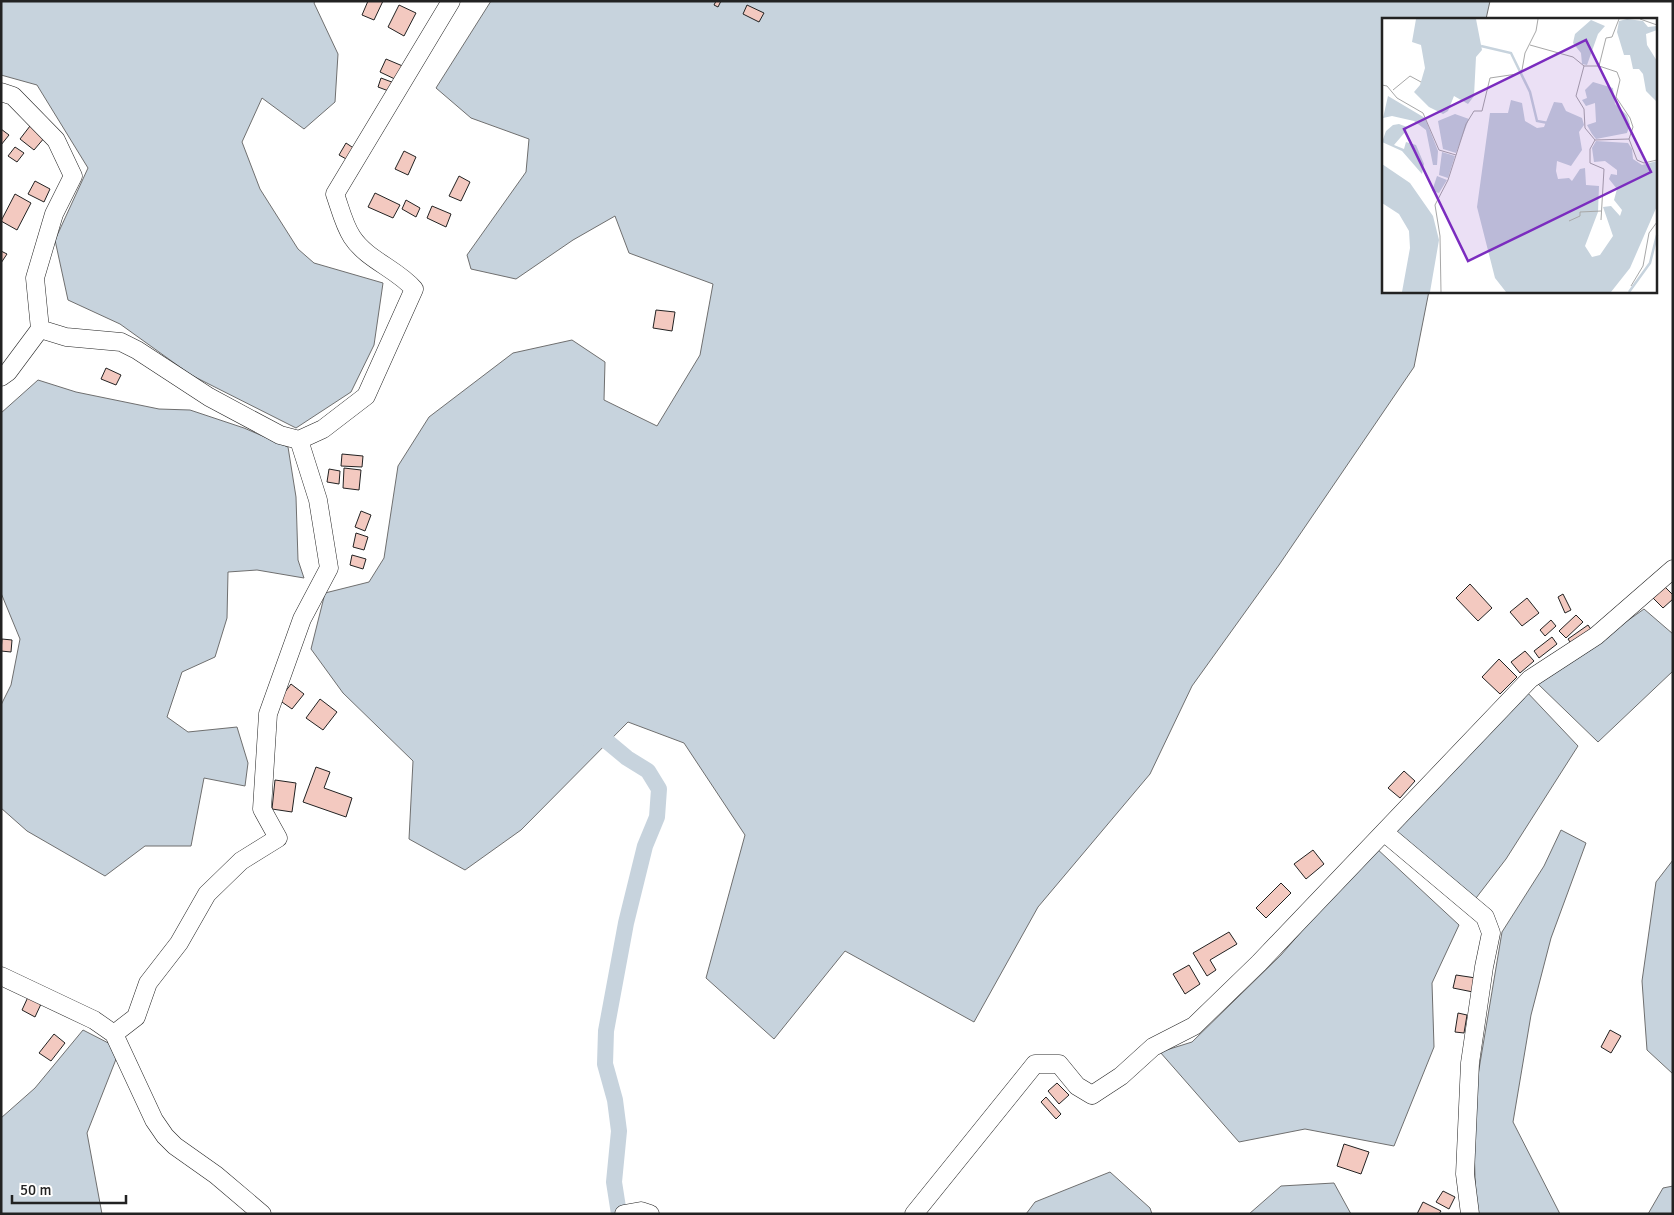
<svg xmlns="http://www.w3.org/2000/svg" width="1674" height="1215" viewBox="0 0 1674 1215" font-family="Signika,sans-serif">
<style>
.water{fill:#c7d3dd;stroke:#6f6f6f}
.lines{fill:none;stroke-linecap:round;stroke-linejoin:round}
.canal{stroke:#c7d3dd;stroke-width:16}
.building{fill:#f3c9c0;stroke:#222}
.minor-casing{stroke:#222;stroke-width:19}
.minor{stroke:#fff;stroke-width:18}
.inset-river{fill:none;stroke:#c7d3dd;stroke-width:2.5}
.inset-road{fill:none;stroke:#a7a7a7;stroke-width:1}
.view{fill:#7b2cbf;fill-opacity:0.15;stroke:#7b2cbf;stroke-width:2.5}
.inset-edge{fill:none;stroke:#222;stroke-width:2.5}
</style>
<rect width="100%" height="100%" fill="#fff"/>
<path class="water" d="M1,1h314l-1,2 24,51 -3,48 -31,27 -42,-31 -20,44 18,47 38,60 16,14 69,20 -9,62 -23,47 -55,36 -105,-53 -71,-51 -52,-24 -13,-60 33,-72 -51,-83 -36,-10z
M491,1h999l-4,18h-103v272h46l-15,76 -135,198 -87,121 -42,88 -112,133 -64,115 -129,-71 -71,88 -68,-61 39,-143 -61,-92 -56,-21 -107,108 -56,40 -56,-31 4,-78 -70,-68 -32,-44 14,-56 44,-11 15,-24 14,-92 31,-49 84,-64 59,-13 33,22 -1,38 53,26 43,-71 13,-71 -84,-31 -14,-37 -42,24 -57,39 -45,-10 -4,-14 59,-83 3,-33 -58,-21 -35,-30z
M38,380l38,12 83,17 31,1 54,18 44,19 8,50 2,63 6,18 -47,-8 -29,2 -1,46 -12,39 -33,15 -15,45 21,15 49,-5 11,36 -3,23 -41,-8 -13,68h-46l-40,30 -78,-45 -26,-23v-103l10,-20 9,-46 -19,-46v-180z
M1644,609l29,25v37l-75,71 -60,-58z
M1525,690l53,56 -72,113 -33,43 -81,-70z
M1561,830l25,13 -35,95 -20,77 -18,107 47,92h-84l-3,-109 29,-173 42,-66z
M1375,847l84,78 -27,58 2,64 -40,99 -89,-17 -66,13 -79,-90 32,-10 89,-87z
M1673,860v214l-26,-24 -5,-69 14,-99z
M83,1030l37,19 -33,84 15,81h-101v-96l34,-30z
M1110,1172l40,36 2,6h-126l9,-12z
M1334,1183l17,31h-102l32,-28z
M1673,1186v28h-25l15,-26z"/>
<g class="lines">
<path class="canal" d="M586,738h17l24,20 21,13 11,18 -2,28 -12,29 -19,77 -20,108 -1,33 10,36 4,31 -5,51 5,32"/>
</g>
<path class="building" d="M368,1h15l-9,19 -12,-5z
M716,1h5l-3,6 -4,-2z
M399,5l17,8 -12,23 -16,-9z
M747,5l17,8 -5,9 -16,-8z
M386,59l19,8 -6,14 -19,-9z
M381,78l16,6 -3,9 -16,-6z
M30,126l15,11 -11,13 -14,-11z
M1,129l8,6 -8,10z
M346,143l9,6 -7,11 -9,-5z
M15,147l9,6 -7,9 -9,-6z
M404,151l12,6 -8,18 -13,-6z
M459,176l11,6 -9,19 -12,-5z
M35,181l15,8 -6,13 -16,-8z
M375,193l25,12 -7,13 -25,-11z
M15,194l16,9 -14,27 -16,-9z
M406,200l14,8 -4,9 -14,-8z
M432,206l19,8 -5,13 -19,-9z
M1,251l6,3 -6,9z
M656,310l19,2 -3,19 -19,-3z
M106,368l15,7 -5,10 -15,-6z
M342,454l21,2 -1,11 -21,-1z
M344,468l17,2 -2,20 -16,-2z
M329,469l11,2 -1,13 -12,-2z
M361,511l10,4 -6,16 -10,-4z
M356,533l12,4 -4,13 -11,-3z
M352,555l14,4 -3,10 -13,-4z
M1470,584l22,24 -14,13 -22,-23z
M1664,586l9,9v4l-10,9 -11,-11z
M1563,594l8,16 -6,3 -7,-16z
M1527,598l12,15 -17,13 -12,-14z
M1576,615l7,7 -17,16 -7,-7z
M1551,620l5,6 -11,10 -5,-6z
M1588,625l4,6 -20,14 -4,-6z
M1552,637l5,7 -18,14 -5,-7z
M2,639l10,1 -1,12 -10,-1z
M1525,651l9,10 -14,12 -9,-11z
M1499,659l18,18 -17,17 -18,-17z
M291,684l13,10 -12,15 -13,-9z
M320,699l17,13 -14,18 -17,-12z
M316,767l14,5 -6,16 28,10 -6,19 -43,-15z
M1404,771l11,10 -15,17 -12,-10z
M275,780l21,3 -4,29 -20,-3z
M1313,850l11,14 -18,15 -12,-15z
M1281,883l10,10 -25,25 -10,-10z
M1229,932l8,12 -27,16 6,10 -9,6 -14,-23z
M1189,965l11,19 -15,10 -12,-20z
M1456,975l20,3 -3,14 -20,-4z
M28,997l13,7 -6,13 -13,-7z
M1458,1013l9,2 -3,18 -9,-1z
M1610,1030l11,6 -10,17 -10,-6z
M54,1034l11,9 -14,18 -12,-8z
M1057,1083l12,12 -10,9 -11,-13z
M1046,1097l15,17 -5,5 -15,-17z
M1344,1144l25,8 -8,22 -24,-8z
M1443,1191l12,6 -6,12 -13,-7z
M1423,1202l18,9 -2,3h-22z"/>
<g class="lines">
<g class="minor-casing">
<path id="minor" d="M1,92l12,4 43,44 17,36 -19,38 -19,64 5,51 26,8 55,5 16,8 72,47 71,38 19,5 24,-11 43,-33 48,-107c-17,-20 -47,-29 -62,-52 -8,-12 -12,-29 -17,-43l116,-193
M1,377l7,-5 32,-43
M1385,833l100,84 6,16 -7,34 -14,96 -5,111 5,40
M1,976l93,44 20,14 40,86 11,16 10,10 41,29 46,39
M114,1034l22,-17 12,-34 31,-40 28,-49 34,-33 37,-23 -16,-29 6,-95 34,-95 27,-51 -11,-68 -19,-60
M624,1214l17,-3 9,3
M914,1214l121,-150h24l18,22 15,9 29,-19 32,-29 41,-21 65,-63 271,-284 66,-43 77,-67"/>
</g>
<use href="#minor" class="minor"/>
</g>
<g transform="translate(1382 18)">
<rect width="275" height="275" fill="#fff"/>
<path d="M34,1h60l6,31 -6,7 -2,39 -6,8 -14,-8 -6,15 -5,3 -14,-7 -15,-15 6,-7 5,-17 -4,-23 -9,-3zM245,1l16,2 5,6 9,-1v4l-11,4 1,11 10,16v41l-11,-11 -3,-17 -4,-5h-6l-3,-14h-6l-7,-23 2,-11zM209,2l14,6 -7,8 -11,31 -5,-1 -1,-11 -8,-10 2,-9zM211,64l20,6 2,16 12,11 3,9 -3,9 -31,6 -4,-5 -5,-9 9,-3 -1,-19 -9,3 -4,-6 5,-2 -2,-8zM6,78l37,22 13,33 -1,14h-4l-7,-35 -12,-9 -22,-5 -9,2zM129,82l11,3 3,18 12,7 7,-1 10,-25 8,1 4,8 16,7 2,7 -5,7 3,18 -11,16 -14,-5 -1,10 2,8 11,-1 3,3 8,-12 5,-1 1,17 13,1 -1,26 -13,34 7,11 8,-2 13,-19 -10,-29 8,-1 9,10 2,-6 -8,-10 3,-11 -8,-10 2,-5 6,1v-5l-12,-9 -11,1 -2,-14 4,-7 32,2 4,6 1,10 9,6 15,-4v45l-27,62 -19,24h-105l-11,-14 -18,-71 13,-94h18zM73,96l14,5 -13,34 -13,-4 -5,-28zM17,106l8,3 -1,4 -12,14 10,4 2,-7 10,3 8,19 -2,10 -20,-23 -20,-9 4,-11 7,-6zM60,134l13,4 -7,22 -9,-3zM0,146l28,19 23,33 6,24 -9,52h-28l8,-44 -1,-17 -10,-17 -17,-11zM55,158l10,4 -8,13 -7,-2z" fill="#c7d3dd"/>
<path class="inset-river" d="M99,28l30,7 19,39 7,29 11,2M247,274l21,-29 7,-28"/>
<path class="inset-road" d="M258,1l17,6M148,27l43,12 11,9h15l18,6 3,8 -4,17 14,21 3,9 -4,12M202,48l-8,30 8,13 1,19 10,12M217,48l7,-28 6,-1 7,-18M0,67l5,1 10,12 26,15 16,37 17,5M11,72l17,-14 11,6M219,202l3,-51 -14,-6v-14l5,-9 34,-1 8,21 7,3 13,-3M187,203l11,-5v-4l21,-1M249,268l12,-20 6,-33 8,-11M59,274l-1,-56 -5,-31 13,-25 18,-56 8,-13h8l8,-33 27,-4 5,-4 3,-17 11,-22 2,-12"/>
<path class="view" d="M204,22l65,132 -183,89 -64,-132z"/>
<rect width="275" height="275" class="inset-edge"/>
</g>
<rect width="1674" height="1215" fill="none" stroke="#222222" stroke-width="5"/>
<path d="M12 1195v8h114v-8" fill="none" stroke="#222222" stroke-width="2.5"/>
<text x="20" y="1195" font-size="15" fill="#222222" stroke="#ffffff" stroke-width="4" paint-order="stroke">50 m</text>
</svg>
